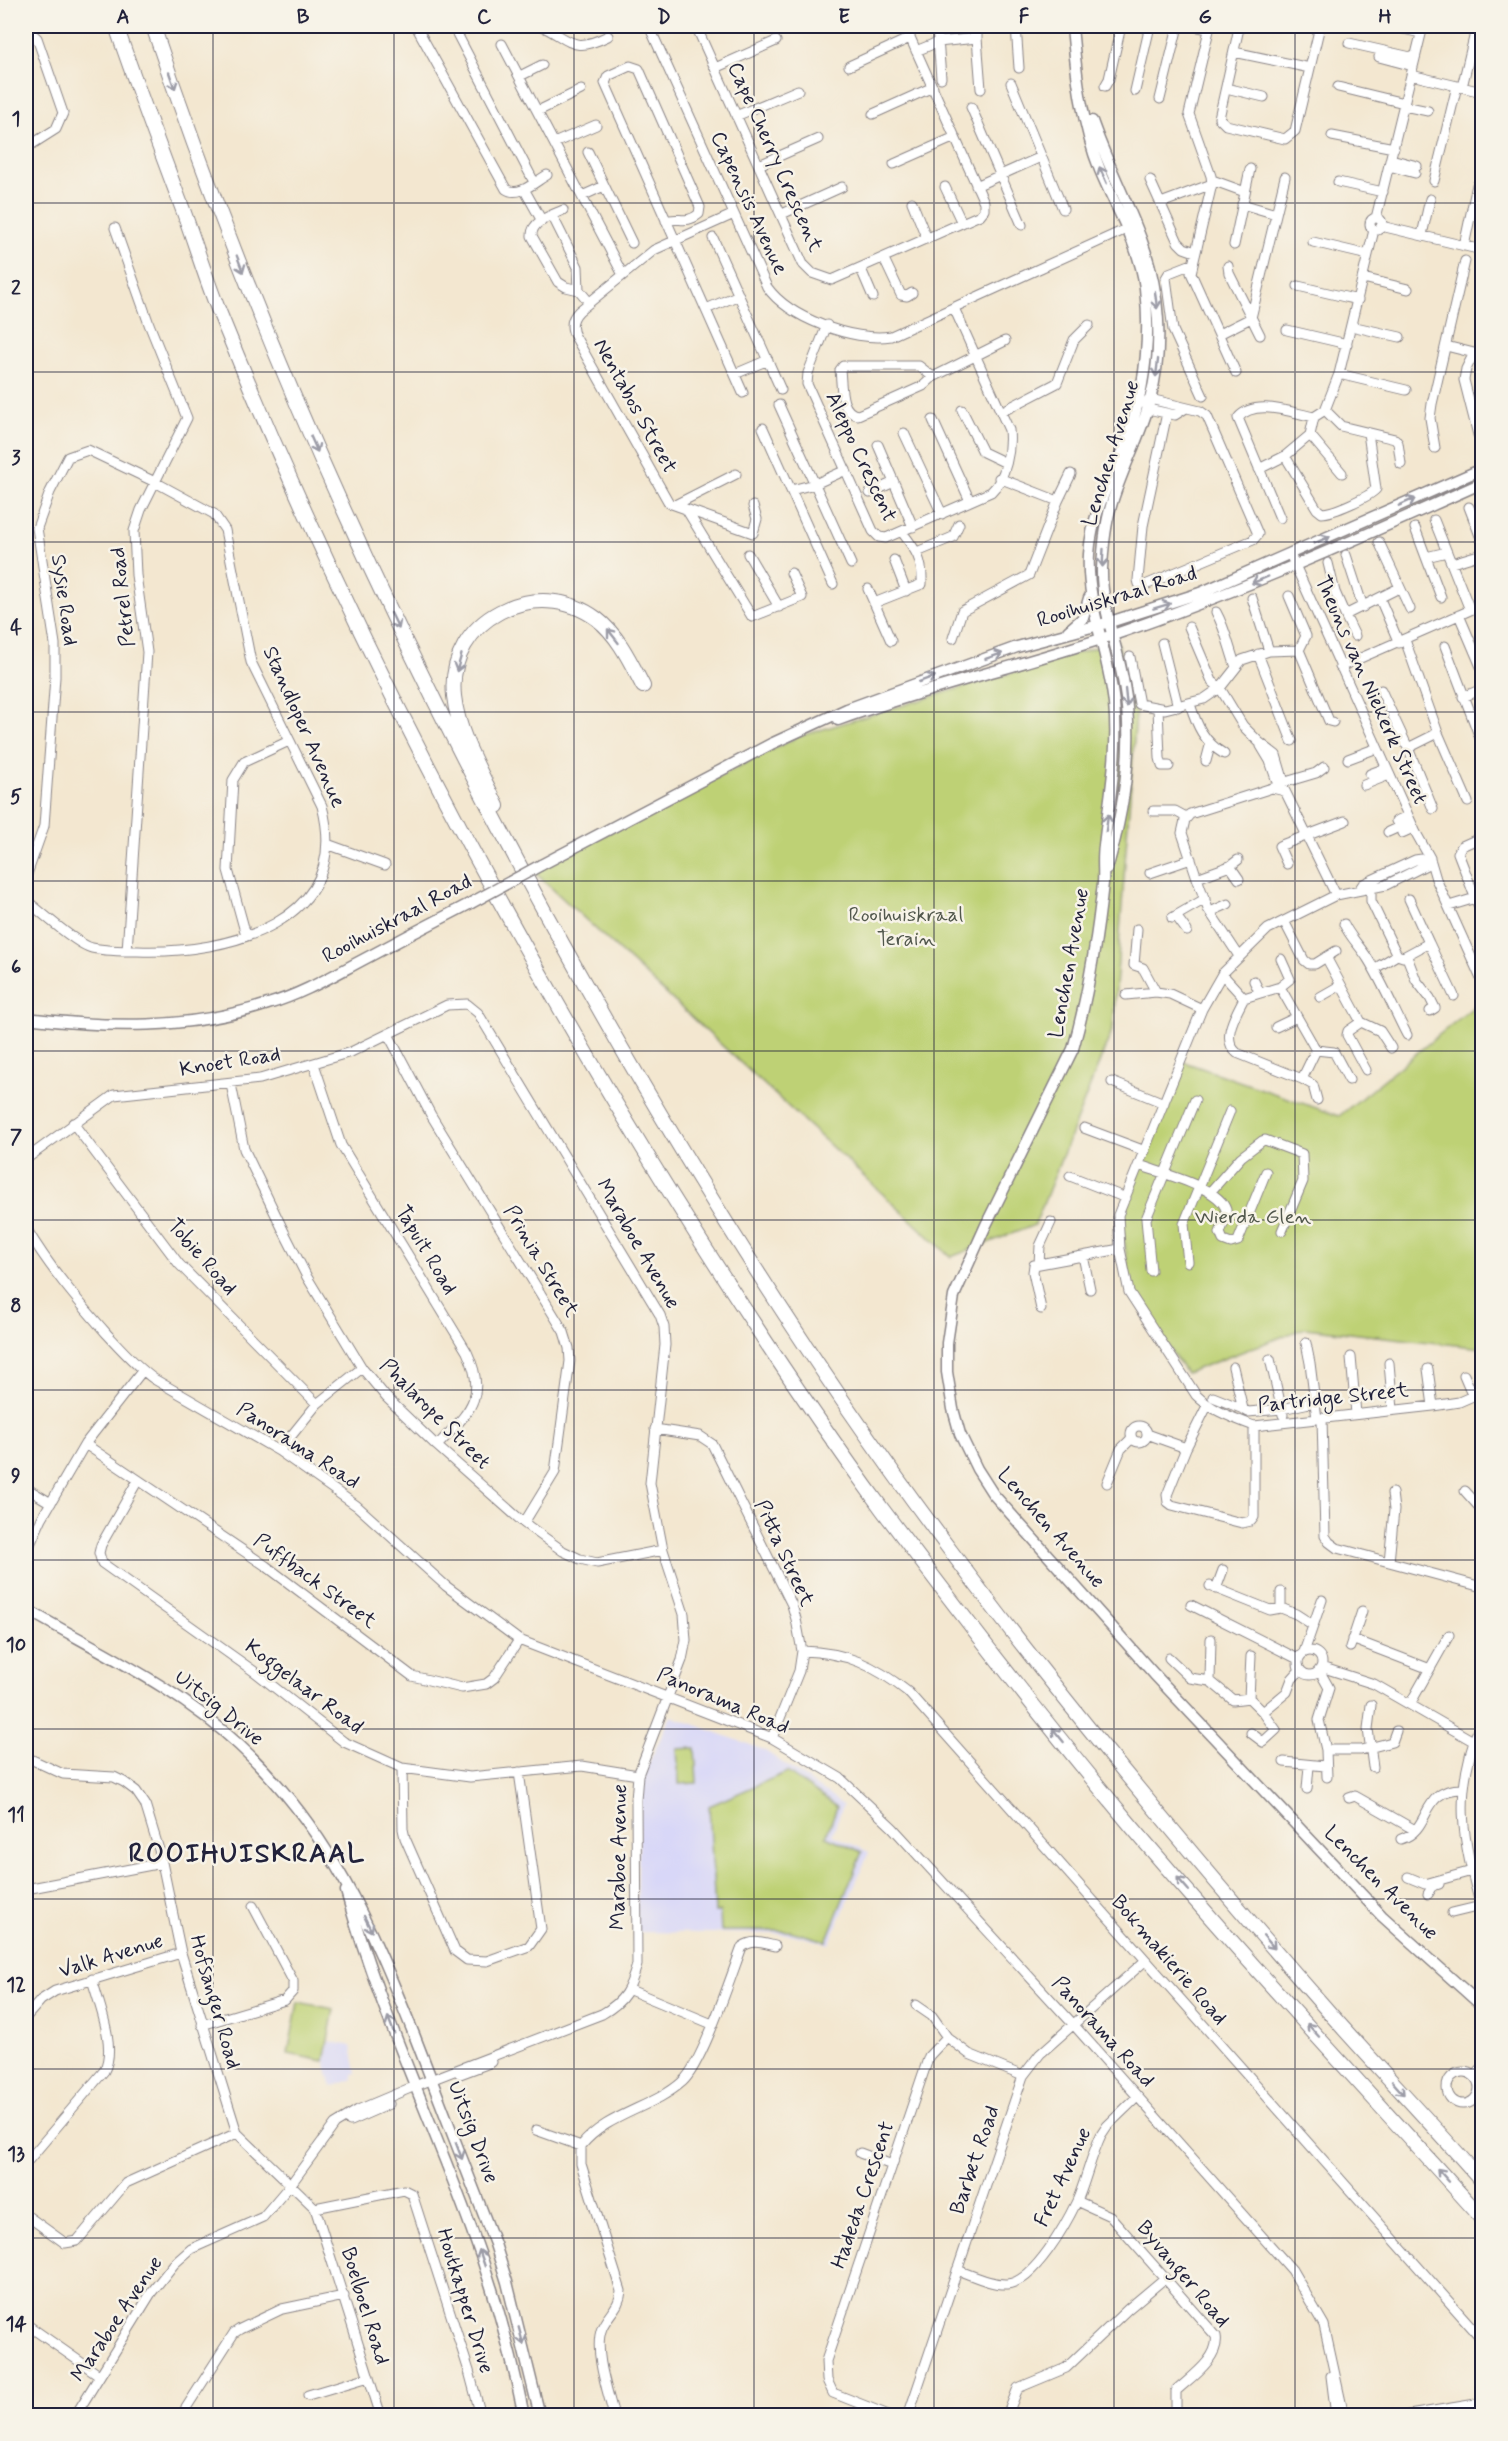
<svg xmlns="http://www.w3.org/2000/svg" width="1508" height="2441" viewBox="0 0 1508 2441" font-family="Mynerve,sans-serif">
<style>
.built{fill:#d8d7f8}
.green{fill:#bed175;stroke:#707a58;stroke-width:1.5}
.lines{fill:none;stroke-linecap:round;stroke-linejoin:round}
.minor-casing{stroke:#8a8486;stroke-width:11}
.major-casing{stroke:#8a8486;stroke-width:13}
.highway-casing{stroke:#8a8486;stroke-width:16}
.minor{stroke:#fff;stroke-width:9}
.major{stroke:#fff;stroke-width:10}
.highway{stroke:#fff;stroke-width:14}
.major-bridge-casing{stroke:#8a8486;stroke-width:13;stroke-linecap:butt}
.major-bridge{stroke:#fff;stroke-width:10}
.oneway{stroke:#9c9ca7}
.grid{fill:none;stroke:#22223b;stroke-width:1.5;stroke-opacity:0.55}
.labels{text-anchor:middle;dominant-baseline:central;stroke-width:5;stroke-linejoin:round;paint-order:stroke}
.street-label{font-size:21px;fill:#22223b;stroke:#f7f3e8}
.park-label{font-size:21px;fill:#51574c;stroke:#f7f3e8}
.district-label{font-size:27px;font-weight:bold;letter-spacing:1.5px;fill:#22223b;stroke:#f7f3e8}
.neatline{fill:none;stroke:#22223b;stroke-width:2}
.grid-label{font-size:20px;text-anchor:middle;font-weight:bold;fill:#22223b}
</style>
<rect width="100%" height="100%" fill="#f7f3e8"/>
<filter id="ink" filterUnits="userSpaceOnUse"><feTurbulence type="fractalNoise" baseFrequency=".0167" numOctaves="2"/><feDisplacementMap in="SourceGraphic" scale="12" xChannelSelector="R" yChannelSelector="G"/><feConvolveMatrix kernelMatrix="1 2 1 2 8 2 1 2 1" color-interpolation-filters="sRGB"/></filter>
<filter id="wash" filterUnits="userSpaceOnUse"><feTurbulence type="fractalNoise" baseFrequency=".008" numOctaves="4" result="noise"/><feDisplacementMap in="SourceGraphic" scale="24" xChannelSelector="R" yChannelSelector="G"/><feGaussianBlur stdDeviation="1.35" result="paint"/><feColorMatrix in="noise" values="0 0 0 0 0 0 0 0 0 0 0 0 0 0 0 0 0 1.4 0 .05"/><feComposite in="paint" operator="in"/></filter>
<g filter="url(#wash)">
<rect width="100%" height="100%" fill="#f3e7d0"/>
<path class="built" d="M671,1716l93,34 79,55 -11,30 37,17 -40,92 -39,-10 -154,-2 5,-153z
M329,2041l22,5 5,27 -3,1v5l-21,8 -7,-26z"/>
<path class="green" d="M1117,641l19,71 -23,316 -78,197 -84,32 -418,-386 264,-134z
M1482,1000v348l-177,-20 -119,45 -55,-80 -10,-77 63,-154 155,54z
M695,1748l2,35 -18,1 -2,-35z
M787,1772l50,35 -11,29 36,16 -36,89 -36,-10h-69l-1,-19h-5l-6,-106z
M298,2002l36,7 -10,52 -36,-7z"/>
</g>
<g filter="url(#ink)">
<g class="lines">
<g class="minor-casing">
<path id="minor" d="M416,26l90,163c13,9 30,-8 41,-14
M453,26l81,156
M542,26c31,16 31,27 66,10
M649,26l118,261c22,31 86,55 124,49l242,-110
M696,26l107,238 9,9 20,7 148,-65 4,-5v-8l-79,-176
M937,26l4,52
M977,26v12
M1016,26l3,42
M1193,26l16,3
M1210,26l-21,88 22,62 1,8 -21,89 45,100
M1228,26l11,2 -20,90 7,7 59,14 10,-8 25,-105
M1390,26l31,7
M26,28l11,10 26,75 -7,16 -30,19
M1349,43l66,15
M502,44l121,231
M916,51l22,-9 39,-4 4,51
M1234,52l76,16
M1379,57l34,9
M849,66l61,-28
M715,68l61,-27
M1411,75l71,17
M520,76l22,-11
M1011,83l52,126
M1105,86l4,-7 12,-53
M1338,87l66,16
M1462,87l13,-54
M1226,88l38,9
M1135,91l15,-65
M1160,99l18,-73
M1404,106l24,5
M971,107l51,118
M538,111l43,-21
M873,114l60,-27
M736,116l62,-26
M1332,136l62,12
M554,143l42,-18
M588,152l44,91
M1391,159l26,7
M894,164l61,-27
M759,165l59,-26
M1389,166l26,7
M1150,180l28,62 6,6 11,4
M1212,180l33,12
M1434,181l23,-95
M1338,182l45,10
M976,186l65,-29
M945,187l17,36
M524,189l18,32
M582,196l22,-10
M912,202l15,37
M1161,203l51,-19
M1242,204l34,10
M563,210c-11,5 -32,11 -31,26l26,46 8,5 13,3
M734,214l-80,36 -75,61c-8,8 -9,17 -3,27l93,165 84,30 4,-14 -4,-13
M782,214l60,-27
M552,215l26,52 1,23 10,12
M1370 224a6 6 0 1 1 12 0a6 6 0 1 1-12 0Z
M1376,218l47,-192
M666,221c13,-5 19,4 33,-7l1,-7 -61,-138 -9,-3 -22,10 -3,7 138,310
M1381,226l101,24
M115,228l34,96 38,94 -46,92 -7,21 2,44 11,77 -20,299
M1422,235l8,-36
M713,238l68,152
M1313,242l55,13
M1234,245l16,-76
M1464,246l13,-61
M884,259l17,36 6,1 5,-3
M1192,264l-23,9 -3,5 7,52 30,66
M1228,266l1,7 31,62
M861,269l12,28
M1363,278l45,11
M1298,286l60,14
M706,309l33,-14
M827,325l-19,48 -1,11 66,147 6,6 7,1 105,-46c15,-14 20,-42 18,-62l-55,-122
M1351,326l49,11
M1287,330l60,14
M1219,334l32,-16 34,-141
M1446,346l28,7 8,-2
M1474,353l-8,16 -2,11 14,55
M735,374l33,-14
M1339,374l67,16
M933,377l-14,-11h-76l-3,4c2,14 -1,43 18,45l65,-29 10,-9 72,-36
M1145,403l3,6 27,6 11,-7
M1145,404l5,-5 50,12 7,5 51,118 -5,6 -110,46 -4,-2 -1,-4 5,-54 24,-113
M779,405l72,159
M962,410l21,42 23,11
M1325,410l16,16 54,13 3,4 3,21
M1001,412l56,-29 17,-43 15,-15
M933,420l37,81
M763,428l70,156
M904,433l38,81
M878,445l35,82
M1435,448l-5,-30 2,-14 33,-143
M1285,456l25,-21
M1259,469l26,-13 32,53 5,4c11,0 47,-16 54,-24l-8,-56
M1342,473l-32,-38 4,-18 11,-7 14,-36 35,-144
M791,490l24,-6 31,-14
M870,493l24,-11
M1058,501l13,-27
M675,505l61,-31
M1469,507l13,34
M686,509l66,108 50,-20 -11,-24
M1280,518l-42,-100c17,-20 54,-5 76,-1
M1434,520l36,90
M1415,528l26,69
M1379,542l31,67
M917,552l36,-15 6,-13
M748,554l31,53
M1290,554l126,279 14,25v6l-6,1 -2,-6 7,-2
M1346,555l17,52
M1426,557l21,-5
M894,560l12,31
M1328,563l7,29 10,23 54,-27
M1452,563l30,-9
M868,589l23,52
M1289,596l17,40 -7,14
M1252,598l17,53
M1380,599l19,44
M874,603l48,-19c1,-24 -6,-34 -20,-52
M1216,612c10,18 13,36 20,55
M1345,615l10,21
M1459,615l23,54
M1189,627l23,54 8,7 23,38 16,16 17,13 8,27
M953,638l9,-27 67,-36 29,-74 -59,-23
M1405,640l33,93 30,69
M1162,643l16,64
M1445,646l37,97
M1258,654l34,87
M1130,657l9,47 26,5 39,-10 16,-11 22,-28 27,-9 30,-1 30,71 4,1
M1340,667l142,-62
M1381,690l27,58 25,61
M1463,697l19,-8
M1190,704c7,22 14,38 34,50
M1158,708l2,50 2,8h7
M1261,746l9,15 8,24
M1408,748l30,-15
M1348,759l29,-11
M1206,761l4,-15
M1370,774l16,-6
M1279,784l37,-11 8,-6
M1364,785l25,-10
M1153,811h22l11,6
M1396,821l12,-5
M1388,832l22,-10
M1402,833l11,-5
M1482,837l-20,9 -4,7 24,62
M327,844l58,21
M1431,862l5,17 46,102
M1287,864l-8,-18 66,-25
M1426,865l-40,20 -50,10 -68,34 -46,45 -20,35 -84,206 2,34 9,43 67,103c16,16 38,23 58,31l179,-20 26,-4 23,-10
M1230,866l9,13
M1150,873l41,-14
M26,877l18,-51 11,-149v-33l-18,-116 13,-36 18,-35 20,-7 67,32 59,32 11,16 26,132 71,144c31,117 -95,148 -184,145 -15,0 -31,0 -46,-3 -15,-3 -52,-37 -66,-48
M1197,878l33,-12 8,-6
M1371,889v12l26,54 6,2 26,-14 -20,-44
M1359,890l4,-6 52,-24 7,-1
M1449,906l33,-10
M1210,912l18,-8
M1176,916l11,15
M1172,918l33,-19
M1284,921l20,39 5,4h6l21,-13
M1344,924c6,13 16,22 24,35 15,24 26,51 39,76
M1137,929l-3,36 9,3 13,24
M246,935l-18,-65 5,-90 11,-18 45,-21
M1429,943l25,53
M1239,956l-31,-47 -11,-31 -15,-45 3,-13 5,-6 82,-26 13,3 51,104
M1326,957l35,65 19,9 11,17
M1407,957l9,23 14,18 5,10 -5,3
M1374,969l23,-14
M1222,974l22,24
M1254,981l6,12
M1280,987l36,63 -14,29 -65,-26c-17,-14 -1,-39 7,-55z
M1280,987l10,-8 -9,-20
M1126,995l30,-3 14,2 32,15
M1320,997l21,-12
M1361,1022l-13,9 -1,4 19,35
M1276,1027l21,-10
M388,1034l43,81 133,217 5,16 1,13 -15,111 -31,51
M1316,1050l18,2 15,28
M314,1064l27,81 126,207c22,47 0,61 -30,94
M1302,1079l11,6 4,15
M1112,1082l52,21
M231,1084l13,65 41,85 22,43 55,91 24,29 51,49 87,77 39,28 17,8 17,4 66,-13
M73,1123l106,141 138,140
M1084,1128l61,23
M26,1159l88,-64 146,-16 91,-27 96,-47 20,-1 11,9 182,302 4,12 1,18 -15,138 13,67 21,64 2,26 -4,20 -44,115 -2,25 1,165c-7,24 -12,36 -35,49l-187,72 -57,24 -23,14 -44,60 -28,33 -72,32 -17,15 -23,29 -76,123
M1139,1165c21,8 81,22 87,45 1,7 -4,16 -6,23l3,7 8,3 7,-2 28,-69
M1070,1176l56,22
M1211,1191l30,-34 21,-16 3,-1 37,14 1,27 -21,50
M26,1228c23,39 51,72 81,106 15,16 30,33 47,45l125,72 78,55 89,80 73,54 253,98 68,40 53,50 180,196 219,246 32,55 20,91
M1083,1256l7,33
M1188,1262l-4,-38 46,-113
M1039,1264l1,-18 11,-24
M1151,1271l-5,-52 49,-119
M1041,1309l-8,-37 1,-7 86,-16
M1306,1343l4,20 7,56
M1351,1357l5,57
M1270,1359l13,56
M1389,1363l4,47
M1233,1367l10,42 5,3 34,-3 32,-7
M1428,1369l5,37
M1464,1375l9,21
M1213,1397l30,12
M1207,1406l-21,42 -19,47 1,7 4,3 70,18 9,-2 3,-4v-91
M1322,1418l3,118 4,6 8,6 145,39
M1131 1434a8 8 0 1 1 16 0a8 8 0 1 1-16 0Z
M655,1429l45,7 12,8 80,161 4,14 6,32 -3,20 -27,67
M1147,1434l39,14
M85,1444l181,122 146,110 50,12 24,-4 8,-6 25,-38
M279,1451l38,-47 45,-36
M138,1480l-37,65 -2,8 3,10 153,109 89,70 58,26 68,9 112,-11 56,9
M1107,1483l14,-34 11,-11
M26,1488l25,15
M1465,1491l17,19
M26,1553l16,-35 43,-74 58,-74
M1389,1562l5,-52 -2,-17
M1210,1586l60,24 11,-2 15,6 17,11
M1216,1589l7,-19
M1191,1605l107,54
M1281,1608v-16
M1352,1639l78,30
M1350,1647l12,-36
M802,1651c44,1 72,14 106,41l574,647
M1298 1663a12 12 0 1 1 24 0a12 12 0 1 1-24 0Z
M1304,1652l18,-52
M1169,1658l21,20 20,3 23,19 16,-2 14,14 24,-20 5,-13 8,-9
M1321,1667l53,17 99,57 9,1
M1319,1670l10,18 -10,32 7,30 1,27
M1210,1681l1,-42
M1249,1698l2,-42
M1410,1704l39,-69
M1371,1705l-3,24 5,38
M1482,1719c-30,75 -20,117 0,192
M1251,1733l12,9 13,-12 -13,-18
M1326,1750h35l31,-8 4,-11
M26,1757l37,17 51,3 10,5 12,9 9,13 15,49 21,100 56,180 78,75 89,-18 8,4 57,177 12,45
M1284,1762l41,4
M402,1768l1,61 2,9 50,113 12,9 20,1 42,-15 12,-17 -22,-157
M1307,1789l2,-23
M1349,1798l6,-2 60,34
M1401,1839c31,-9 19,-50 61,-50
M1408,1877l17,7 47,-13
M26,1889l136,-26
M1428,1894l5,-8 6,-2
M1452,1913l29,-7
M630,1990l82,34
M916,2005l16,11 15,21
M26,2017l15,-17 14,-9 126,-38
M202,2025l83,-25 8,-9v-10l-40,-75
M1447 2088a16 16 0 1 1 32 0a16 16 0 1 1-32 0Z
M460,2074l32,-12
M1474,2076l8,-8
M350,2121l39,-17
M536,2130l45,16
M860,2153l32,12
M26,2163l78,-92c13,-24 -5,-66 -12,-92
M1077,2201l33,15 106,120c4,22 -25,41 -40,55v25
M315,2208l66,208
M26,2215l39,28 12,-2 49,-58 111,-50
M957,2270c15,5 34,15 50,14 27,-2 59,-60 70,-83 9,-21 14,-45 24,-66l6,-9 30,-29
M26,2324l73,51
M1331,2376l5,40
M308,2395l61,-18
M184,2416l2,-8 48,-75 6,-4 42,-20 62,-13
M614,2416c-6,-24 -21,-66 -12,-88 6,-14 18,-21 19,-37l-40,-127v-18c25,-32 72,-38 101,-64 20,-17 49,-106 60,-135 11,-8 20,-4 33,-1
M891,2416l-58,-23 -6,-13 -1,-19 103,-305 18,-19 22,17 54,22
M908,2416l115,-340 17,-22 106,-94
M1007,2416l11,-28 48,-20 62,-59 37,-31
M1403,2416l79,-13"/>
</g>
<g class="major-casing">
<path id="major" d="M1072,26c4,47 10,100 28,144 16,39 40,76 45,118 6,54 0,105 -20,156 -15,36 -33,69 -36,110 -3,51 20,100 25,150 5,49 -5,95 -10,142 -2,13 0,25 -1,37 -6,56 -15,113 -30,166l-87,176 -32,71 -7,47v29l6,37 7,25 17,35 16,25 161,180 228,242 100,90
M1092,121c14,40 34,78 49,118 19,50 23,108 9,161 -9,36 -29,70 -39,106 -6,20 -8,42 -9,63 -1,39 16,78 22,116 11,61 0,125 -17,184
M1068,631l15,-13 6,-20
M838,720c91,-33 186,-55 278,-86 125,-43 246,-97 366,-151
M541,865l230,-121 76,-35 170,-62 93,-25 90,-29 282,-124
M26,1018c82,10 162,12 242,-14 31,-9 59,-25 87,-40 39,-21 77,-41 116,-61
M26,1609c72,42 151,78 213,136 91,84 131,180 176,292 27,69 53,138 80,207l12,38 33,134
M346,1891c32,116 84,224 125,337 23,61 40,124 53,188"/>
</g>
<g class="highway-casing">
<path id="highway" d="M116,26c21,61 44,123 67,184 12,33 22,66 35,99 111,275 246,541 398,795 83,138 171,275 266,405 81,108 164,215 251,319 113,133 233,261 349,390
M153,26c103,308 238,605 394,890 121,220 254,437 406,638 120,161 250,315 382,465 49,55 99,107 147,162
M497,806c-16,-34 -39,-72 -43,-110 -8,-77 83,-122 143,-77 22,17 34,44 46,67"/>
</g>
<use href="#minor" class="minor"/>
<use href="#major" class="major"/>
<use href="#highway" class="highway"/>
<g class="major-bridge-casing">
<path id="major-bridge" d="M471,903l70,-38"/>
</g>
<use href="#major-bridge" class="major-bridge"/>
</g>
<defs><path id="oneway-shaft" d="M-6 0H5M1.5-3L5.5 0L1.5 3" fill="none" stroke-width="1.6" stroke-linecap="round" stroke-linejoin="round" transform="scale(1.5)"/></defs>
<g class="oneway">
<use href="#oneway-shaft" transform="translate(172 81) rotate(71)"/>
<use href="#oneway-shaft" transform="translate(1103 175) rotate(-114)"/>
<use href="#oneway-shaft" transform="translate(240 264) rotate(69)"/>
<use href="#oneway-shaft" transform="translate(1156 300) rotate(83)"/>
<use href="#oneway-shaft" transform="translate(1157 368) rotate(97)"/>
<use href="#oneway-shaft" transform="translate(314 444) rotate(66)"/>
<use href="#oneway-shaft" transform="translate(1407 502) rotate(-24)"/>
<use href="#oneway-shaft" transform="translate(1322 540) rotate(-24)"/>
<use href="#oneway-shaft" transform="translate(1103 558) rotate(93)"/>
<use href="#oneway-shaft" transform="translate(1260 580) rotate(157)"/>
<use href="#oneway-shaft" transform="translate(1162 606) rotate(-17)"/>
<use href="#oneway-shaft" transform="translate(395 621) rotate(64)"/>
<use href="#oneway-shaft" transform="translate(613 636) rotate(-128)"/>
<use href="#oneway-shaft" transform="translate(994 656) rotate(-19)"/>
<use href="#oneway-shaft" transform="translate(459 663) rotate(106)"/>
<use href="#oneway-shaft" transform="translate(927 679) rotate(-20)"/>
<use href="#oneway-shaft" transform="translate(1126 698) rotate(84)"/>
<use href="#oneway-shaft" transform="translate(1107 823) rotate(-82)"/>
<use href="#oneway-shaft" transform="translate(1058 1735) rotate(-129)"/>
<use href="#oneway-shaft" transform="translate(1183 1884) rotate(-131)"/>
<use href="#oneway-shaft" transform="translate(368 1924) rotate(64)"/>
<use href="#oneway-shaft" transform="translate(1269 1942) rotate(49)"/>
<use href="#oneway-shaft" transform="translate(391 2025) rotate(-111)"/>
<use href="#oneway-shaft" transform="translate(1313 2030) rotate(-132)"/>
<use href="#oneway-shaft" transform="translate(1398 2088) rotate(48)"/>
<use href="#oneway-shaft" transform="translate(459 2151) rotate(69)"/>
<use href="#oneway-shaft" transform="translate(1443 2175) rotate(-132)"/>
<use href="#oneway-shaft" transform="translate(482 2258) rotate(-109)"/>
<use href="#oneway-shaft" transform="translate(521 2336) rotate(75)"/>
</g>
</g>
<path class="grid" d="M213,26v2390M394,26v2390M574,26v2390M754,26v2390M934,26v2390M1114,26v2390M1295,26v2390M26,203h1456M26,372h1456M26,542h1456M26,712h1456M26,881h1456M26,1051h1456M26,1220h1456M26,1390h1456M26,1560h1456M26,1729h1456M26,1899h1456M26,2069h1456M26,2238h1456"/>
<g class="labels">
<g class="street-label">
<text transform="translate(775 157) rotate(66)">Cape Cherry Crescent</text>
<text transform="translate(749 203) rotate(65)">Capensis Avenue</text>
<text transform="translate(635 406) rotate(61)">Nentabos Street</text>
<text transform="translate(1111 453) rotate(-73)">Lenchen Avenue</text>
<text transform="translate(861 457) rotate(65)">Aleppo Crescent</text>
<text transform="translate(123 597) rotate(-96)">Petrel Road</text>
<text transform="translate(1117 597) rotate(-17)">Rooihuiskraal Road</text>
<text transform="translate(64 600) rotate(82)">Sysie Road</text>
<text transform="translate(1371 690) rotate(66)">Theuns van Niekerk Street</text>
<text transform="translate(304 727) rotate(66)">Standloper Avenue</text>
<text transform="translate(397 919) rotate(-28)">Rooihuiskraal Road</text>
<text transform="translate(1069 963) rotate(-80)">Lenchen Avenue</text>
<text transform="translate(230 1062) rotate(-9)">Knoet Road</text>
<text transform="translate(638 1244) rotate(60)">Maraboe Avenue</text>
<text transform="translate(426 1250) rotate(59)">Tapuit Road</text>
<text transform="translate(202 1257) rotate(49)">Tobie Road</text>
<text transform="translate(541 1261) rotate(59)">Prinia Street</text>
<text transform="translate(1333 1398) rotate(-6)">Partridge Street</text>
<text transform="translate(435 1414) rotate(45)">Phalarope Street</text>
<text transform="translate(298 1446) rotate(33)">Panorama Road</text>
<text transform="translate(1051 1528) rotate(49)">Lenchen Avenue</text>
<text transform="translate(784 1553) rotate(65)">Pitta Street</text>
<text transform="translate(315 1581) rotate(36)">Puffback Street</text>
<text transform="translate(304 1687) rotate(37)">Koggelaar Road</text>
<text transform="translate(723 1701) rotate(23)">Panorama Road</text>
<text transform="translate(219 1708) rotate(39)">Uitsig Drive</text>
<text transform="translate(619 1857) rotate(-89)">Maraboe Avenue</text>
<text transform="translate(1381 1883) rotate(45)">Lenchen Avenue</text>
<text transform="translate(111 1956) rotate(-17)">Valk Avenue</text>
<text transform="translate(1169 1960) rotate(49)">Bokmakierie Road</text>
<text transform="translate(215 2002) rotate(74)">Hofsanger Road</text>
<text transform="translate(1103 2032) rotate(48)">Panorama Road</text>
<text transform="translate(473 2132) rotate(69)">Uitsig Drive</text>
<text transform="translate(975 2160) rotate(-71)">Barbet Road</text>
<text transform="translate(1063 2177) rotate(-65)">Fret Avenue</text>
<text transform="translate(863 2195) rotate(-71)">Hadeda Crescent</text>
<text transform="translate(1183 2274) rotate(50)">Byvanger Road</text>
<text transform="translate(465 2301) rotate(73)">Houtkapper Drive</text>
<text transform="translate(365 2306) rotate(73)">Boelboel Road</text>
<text transform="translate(117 2319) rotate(-56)">Maraboe Avenue</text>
</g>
<g class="park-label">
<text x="906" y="915">Rooihuiskraal<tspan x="906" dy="24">Terain</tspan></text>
<text x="1253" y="1217">Wierda Glen</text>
</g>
<g class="district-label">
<text x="247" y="1854">ROOIHUISKRAAL</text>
</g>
</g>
<rect width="1508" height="2441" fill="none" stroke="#f7f3e8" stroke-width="66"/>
<rect x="33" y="33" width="1442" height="2375" class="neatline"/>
<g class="grid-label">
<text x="123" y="23">A</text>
<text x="303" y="23">B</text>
<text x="484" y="23">C</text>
<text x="664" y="23">D</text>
<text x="844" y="23">E</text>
<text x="1024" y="23">F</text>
<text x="1205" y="23">G</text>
<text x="1385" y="23">H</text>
<text x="16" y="125">1</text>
<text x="16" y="294">2</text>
<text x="16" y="464">3</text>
<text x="16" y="634">4</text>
<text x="16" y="803">5</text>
<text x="16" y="973">6</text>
<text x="16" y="1143">7</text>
<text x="16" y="1312">8</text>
<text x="16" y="1482">9</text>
<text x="16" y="1651">10</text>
<text x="16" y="1821">11</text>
<text x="16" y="1991">12</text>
<text x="16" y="2160">13</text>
<text x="16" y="2330">14</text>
</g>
</svg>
